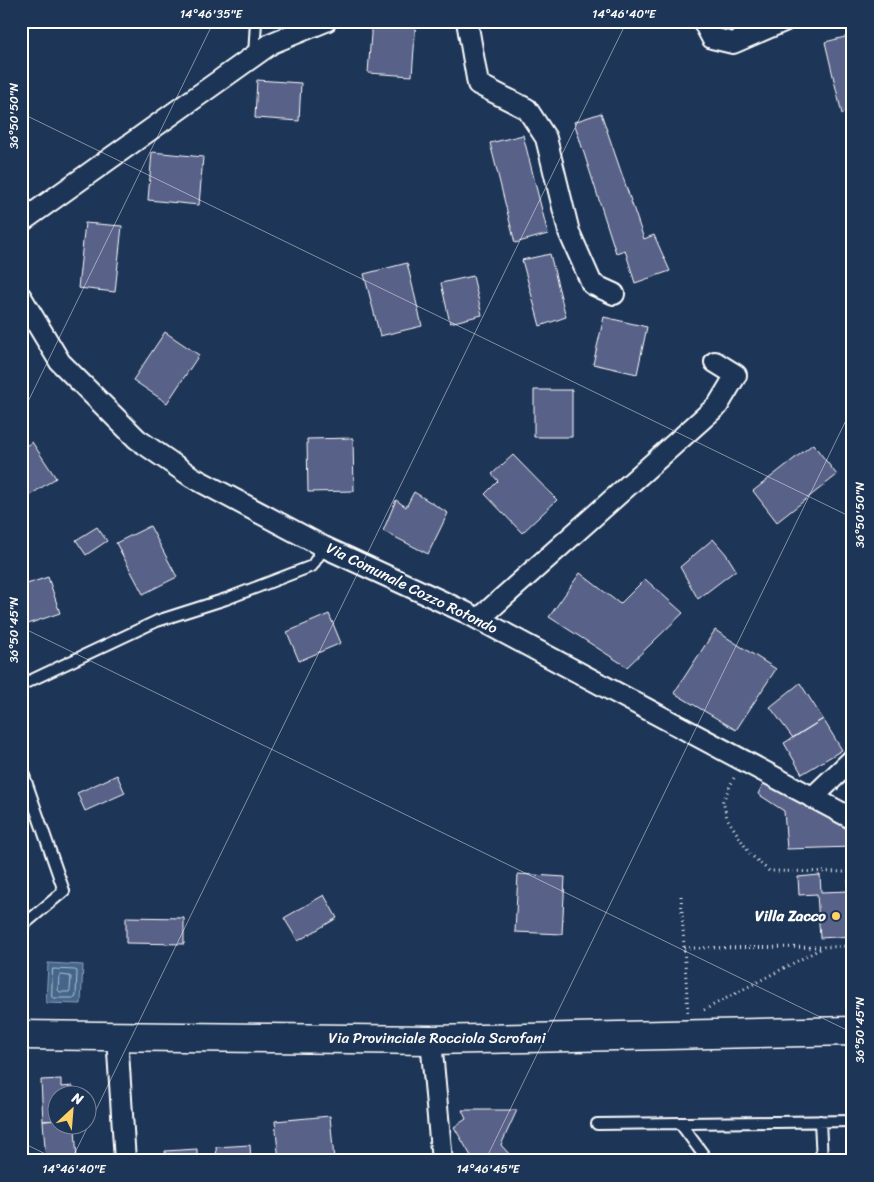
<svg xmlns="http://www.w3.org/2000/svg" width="874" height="1182" viewBox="0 0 874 1182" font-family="Sriracha,sans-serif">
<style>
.water{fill:#44668a;stroke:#8fa3b9}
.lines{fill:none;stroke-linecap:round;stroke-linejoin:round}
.shore{stroke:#b4c2d0;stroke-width:1}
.building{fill:#596289;stroke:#fff}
.lane-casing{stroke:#fff;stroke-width:14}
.street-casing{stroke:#fff;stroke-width:24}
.secondary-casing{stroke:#fff;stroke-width:31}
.path{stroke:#fff;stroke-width:3;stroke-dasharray:1 4;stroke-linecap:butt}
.lane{stroke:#1d3557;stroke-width:10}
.street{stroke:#1d3557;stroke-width:20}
.secondary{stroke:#1d3557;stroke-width:28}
.ticks{fill:none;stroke:#fff;stroke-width:1;stroke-opacity:0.45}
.poi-dot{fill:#ffd166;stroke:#1d3557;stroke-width:2}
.labels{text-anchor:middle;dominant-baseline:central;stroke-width:4.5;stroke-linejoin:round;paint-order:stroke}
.street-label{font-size:15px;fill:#fff;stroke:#1d3557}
.poi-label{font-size:15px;font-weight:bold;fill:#fff;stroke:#1d3557;text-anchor:end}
.neatline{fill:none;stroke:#fff;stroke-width:2}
.ticks-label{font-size:12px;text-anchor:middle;fill:#fff}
</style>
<rect width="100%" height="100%" fill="#1d3557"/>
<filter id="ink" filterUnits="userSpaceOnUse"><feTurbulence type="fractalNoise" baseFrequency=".02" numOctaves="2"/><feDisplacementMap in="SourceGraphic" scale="10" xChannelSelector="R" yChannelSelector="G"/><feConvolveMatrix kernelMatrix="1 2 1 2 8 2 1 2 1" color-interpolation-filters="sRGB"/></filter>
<g filter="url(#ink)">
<path class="water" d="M48,963l35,2 -2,39 -35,-1z"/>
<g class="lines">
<path class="shore" d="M53,969l22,1 2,1 -1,25 -1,2h-21l-2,-1z
M61,975l8,1 2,1 -1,13 -1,2h-9l-2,-2 1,-13z"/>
</g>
<path class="building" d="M372,21h44l-4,55 -44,-3z
M853,35v76l-11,3 -17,-72z
M257,80l44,3 -2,38 -44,-3z
M601,113l43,126 10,-4 16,36 -35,12 -10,-33 -9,3 -42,-131z
M523,135l25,99 -33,9 -25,-100z
M152,152l51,5 -4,48 -51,-5z
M85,223l37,3 -7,66 -37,-4z
M550,254l16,63 -26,9 -18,-66z
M407,263l15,63 -42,10 -16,-62z
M473,276l9,39 -32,8 -9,-40z
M604,317l43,10 -10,47 -44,-10z
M165,332l34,23 -32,48 -34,-23z
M534,390h38v47h-38z
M353,438l1,53 -46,1 -1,-53z
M32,442l24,36 -35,23v-52z
M813,444l24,31 -60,47 -24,-31z
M513,455l44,45 -35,33 -37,-39 13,-13 -6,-7z
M414,492l34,21 -20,41 -45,-23 13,-31 10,7z
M150,526l27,51 -34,17 -27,-51z
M97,527l10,14 -21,14 -10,-15z
M713,539l13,15 10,16 -38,29 -18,-32z
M580,573l40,31 25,-25 38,34 -56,54 -78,-50z
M48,577l12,36 -35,12 -4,-10v-29z
M329,614l12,29 -42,18 -12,-29z
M715,630l61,39 -40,61 -62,-37z
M800,683l23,36 -30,19 -23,-31z
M823,719l19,31 -40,24 -18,-31z
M117,775l8,18 -40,18 -8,-18z
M765,780l88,49v18l-66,2 -3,-38 -26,-17z
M518,874l47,3 -3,57 -47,-2z
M820,875l1,17 28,-1 -1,-11h5v56l-33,2 -3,-44 -18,1 -1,-18z
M324,895l13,23 -39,23 -14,-23z
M126,917l58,1v26l-58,-1z
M61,1079v8l12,-1 1,8h-16v26l-15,1 -2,-41z
M462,1110h55l-16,35 10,11 -7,5h-30l-20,-34 12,-8z
M330,1116l4,43 -24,2h-31l-4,-40z
M58,1120v4h5l1,4h11l2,32 -31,1 -3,-40z
M250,1145l1,16h-34l-1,-14z
M197,1149v12h-31l-1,-10z"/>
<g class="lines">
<g class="lane-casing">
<path id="lane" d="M254,56l2,-35
M21,685l136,-64 69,-22 86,-33 12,-19
M21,767l43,124 -43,36
M820,1121l2,40
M680,1123l28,38
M597,1124l256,-3"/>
</g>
<g class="street-casing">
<path id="street" d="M467,21l11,63 49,25 19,29 23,94 23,52 22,10
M703,21l9,17 21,5 51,-22
M21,222l251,-179 54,-22
M21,297l39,65 77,77 55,38 132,70 141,65 388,207
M479,619l239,-214 18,-30 -21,-13
M813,797l40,-38
M117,1036l8,125
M431,1040l11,121"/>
</g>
<g class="secondary-casing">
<path id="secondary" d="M21,1035l410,5 422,-9"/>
</g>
<path class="path" d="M734,778l-11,23 4,17 23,36 19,17 84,1
M681,896l7,116
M848,946l4,63
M684,948l139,-1
M704,1010l120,-63 29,-1"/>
<use href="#lane" class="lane"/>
<use href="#street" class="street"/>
<use href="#secondary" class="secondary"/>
</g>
</g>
<path class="ticks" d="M21,113l832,405M21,416l193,-395M21,627l832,406M21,1142l39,19M71,1161l556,-1140M485,1161l368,-755"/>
<circle class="poi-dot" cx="836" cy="916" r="5"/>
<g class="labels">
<g class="street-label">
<text transform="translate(412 588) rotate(26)">Via Comunale Cozzo Rotondo</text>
<text x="437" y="1038">Via Provinciale Rocciola Scrofani</text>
</g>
<g class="poi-label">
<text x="826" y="916">Villa Zacco</text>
</g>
</g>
<rect width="874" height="1182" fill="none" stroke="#1d3557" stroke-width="55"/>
<g transform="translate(72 1110) rotate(26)"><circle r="24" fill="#1d3557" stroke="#77869a"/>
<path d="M0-4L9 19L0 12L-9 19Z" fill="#ffd166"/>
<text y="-8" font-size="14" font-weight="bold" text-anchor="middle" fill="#ffffff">N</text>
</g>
<rect x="28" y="28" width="818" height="1126" class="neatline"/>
<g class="ticks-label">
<text x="211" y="18">14°46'35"E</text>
<text x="624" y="18">14°46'40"E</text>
<text transform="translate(14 116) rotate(-90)" y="4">36°50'50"N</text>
<text transform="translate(860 515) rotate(-90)" y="4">36°50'50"N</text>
<text transform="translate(14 630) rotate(-90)" y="4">36°50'45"N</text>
<text transform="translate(860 1030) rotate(-90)" y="4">36°50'45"N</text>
<text x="74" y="1173">14°46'40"E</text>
<text x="488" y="1173">14°46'45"E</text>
</g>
</svg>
